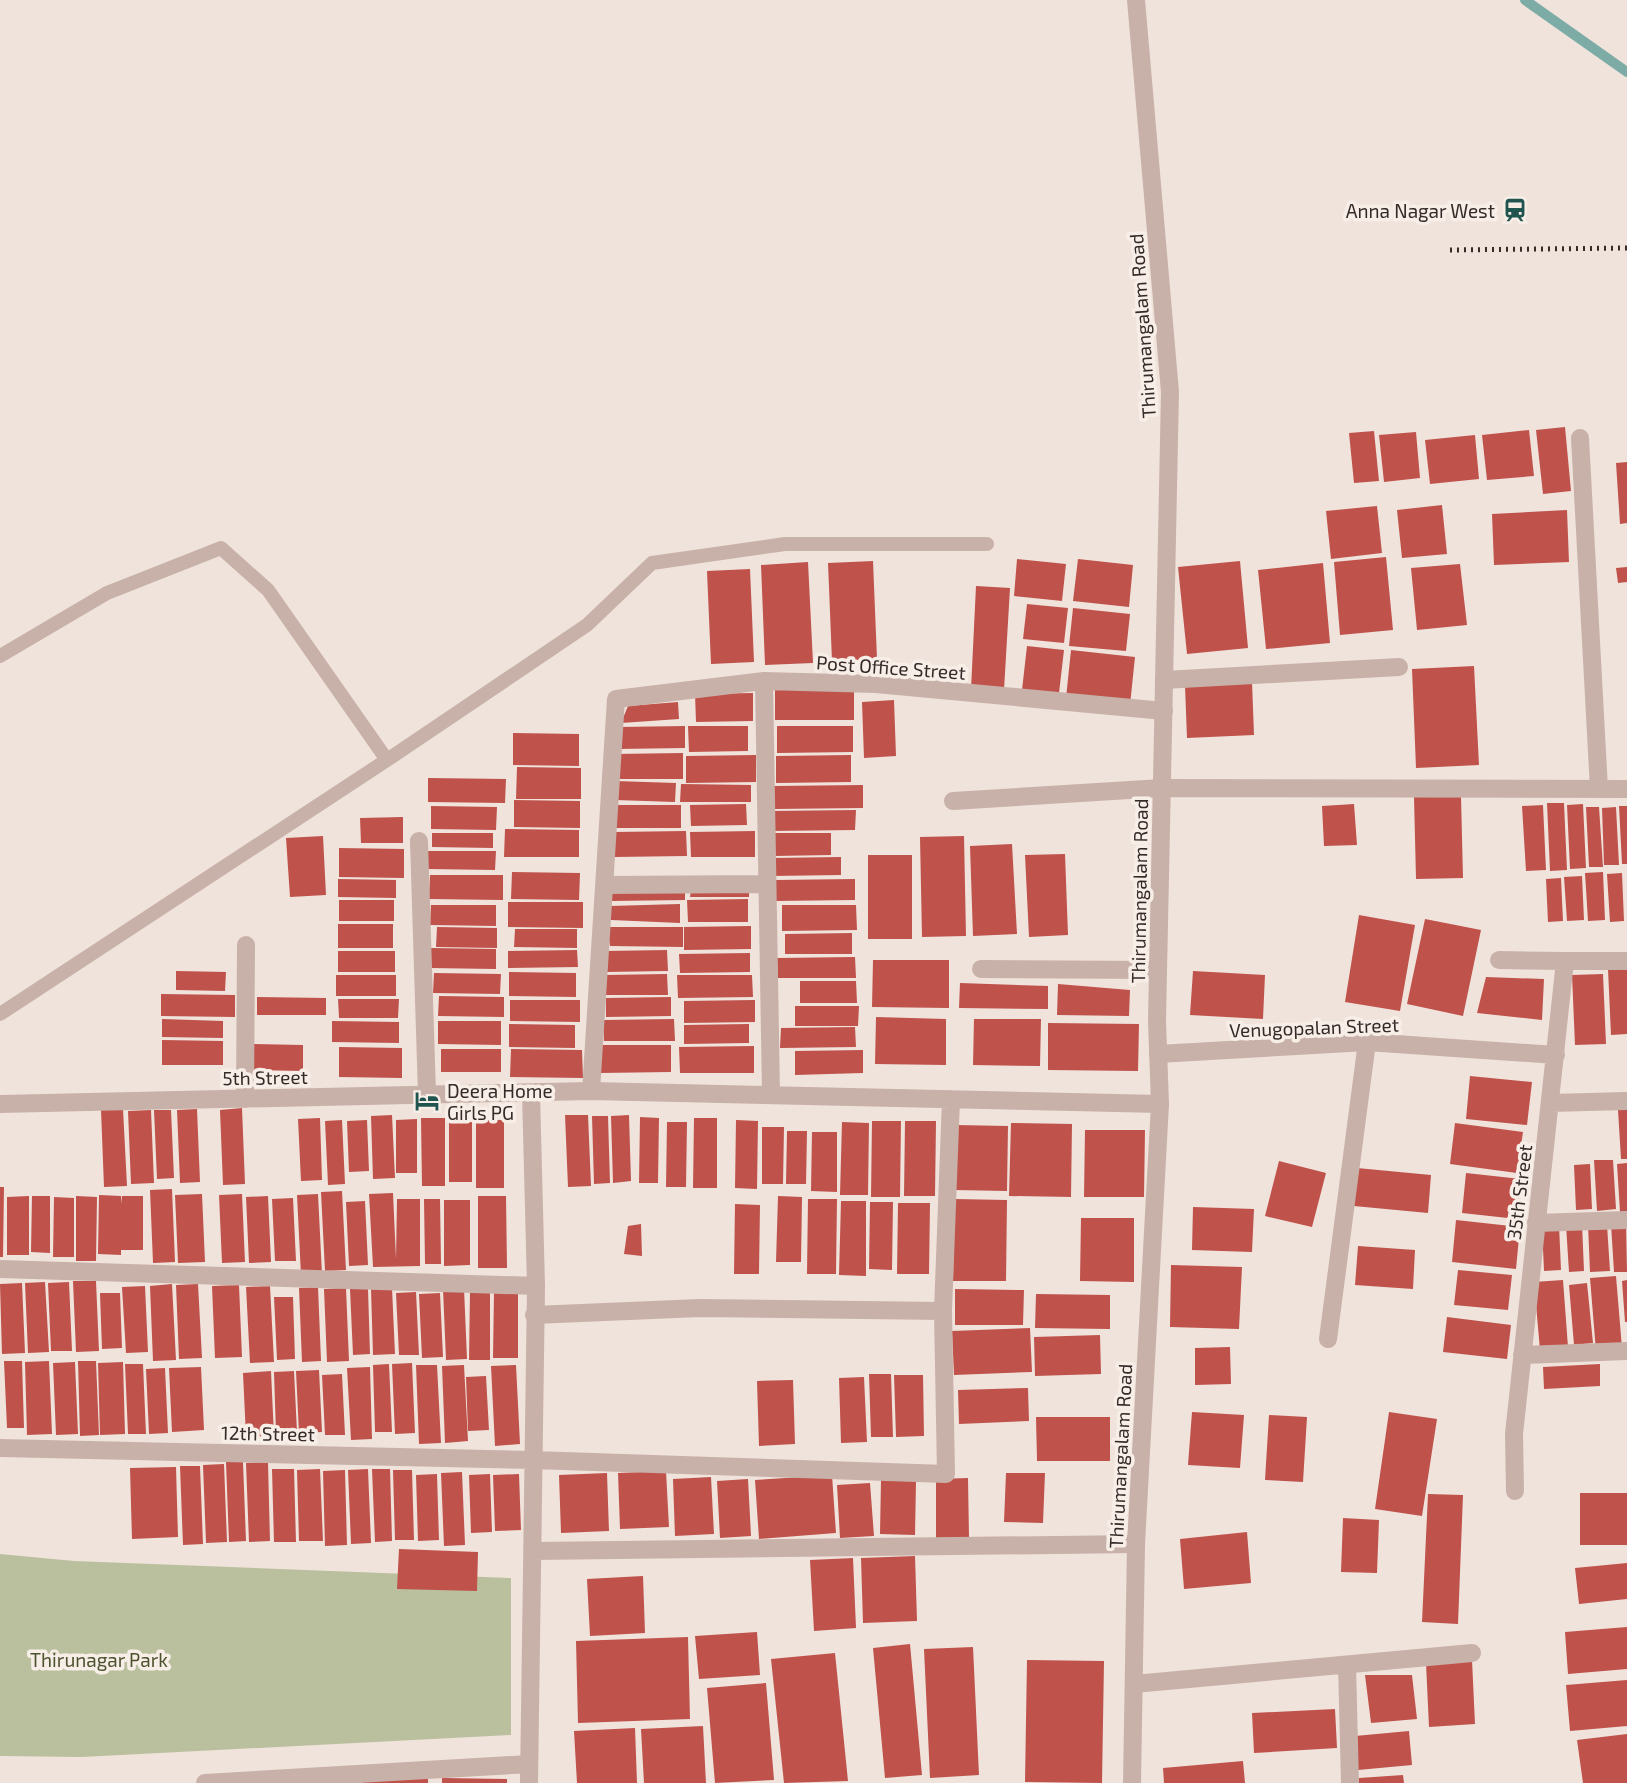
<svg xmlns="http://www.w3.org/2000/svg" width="1627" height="1783" viewBox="0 0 1627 1783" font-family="'Exo 2',sans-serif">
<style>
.green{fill:#babf9d}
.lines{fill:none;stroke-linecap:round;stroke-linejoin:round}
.stream{stroke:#7caca5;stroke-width:10}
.building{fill:#bf524b}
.service{stroke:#c8b1a8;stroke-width:14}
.minor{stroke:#c8b1a8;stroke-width:18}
.tertiary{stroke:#c8b1a8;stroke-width:18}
.rail{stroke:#352a28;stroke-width:5;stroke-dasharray:2 5;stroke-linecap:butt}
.labels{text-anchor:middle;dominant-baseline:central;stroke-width:7;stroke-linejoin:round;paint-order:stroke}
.poi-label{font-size:19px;fill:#352a28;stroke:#f8eee8;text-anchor:end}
.street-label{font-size:19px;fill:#352a28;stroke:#f8eee8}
.park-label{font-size:19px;fill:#4c522d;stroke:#f8eee8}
</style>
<rect width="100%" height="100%" fill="#f0e3dc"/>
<path class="green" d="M0,1554l74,7 437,17v157l-429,22 -82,-1z"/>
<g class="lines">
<path class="stream" d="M1525,0l102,72"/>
</g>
<path class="building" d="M1565,427l6,64 -28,3 -7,-64z
M1529,430l5,46 -47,4 -5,-45z
M1374,431l5,50 -25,2 -5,-50z
M1416,432l4,46 -36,4 -5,-47z
M1475,435l4,44 -49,5 -5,-44z
M1627,462v61l-7,1 -4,-61z
M1442,505l5,49 -45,4 -5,-48z
M1377,506l5,47 -51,6 -5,-48z
M1567,510l2,52 -75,3 -2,-51z
M1386,557l7,73 -53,5 -6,-73z
M1017,559l49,5 -4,37 -48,-5z
M1078,559l55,6 -4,42 -56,-6z
M873,561l4,98 -45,2 -4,-98z
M1240,561l8,87 -61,6 -9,-87z
M808,562l5,101 -48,2 -4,-100z
M1323,563l7,80 -64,6 -8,-79z
M1460,564l7,61 -50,5 -6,-62z
M1627,567v15l-9,1 -2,-15z
M750,569l4,93 -43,2 -4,-93z
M976,586l34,2 -6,102 -33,-1z
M1027,604l41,4 -4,35 -41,-4z
M1073,608l57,6 -4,37 -57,-5z
M1027,646l37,4 -5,43 -37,-3z
M1071,650l64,7 -5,48 -64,-7z
M1474,666l5,99 -63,3 -4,-99z
M1252,682l2,53 -67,3 -2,-52z
M775,689h79v31h-79z
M753,693v28l-57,1 -1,-28z
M894,700l2,56 -32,2 -2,-56z
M678,702l1,17 -58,4 7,-17z
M685,726v22l-67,1v-22z
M688,726h60v25l-59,1z
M777,726h76v26l-76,1z
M513,733l66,1v32l-66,-1z
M683,753v26h-68v-25z
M756,755v27l-70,1v-27z
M851,755v27l-75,1v-27z
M517,767l64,1v31h-65z
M428,778l78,1 -1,24 -77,-1z
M615,781l61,2 -1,19 -60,-2z
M681,784l70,1v17h-71z
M863,785v23l-89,1v-23z
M1461,796l2,82 -47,1 -2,-82z
M514,800l66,1v27l-66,-1z
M1547,803h17l3,67 -17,1z
M746,804l1,21 -56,1 -1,-21z
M1354,804l3,41 -33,1 -2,-40z
M1583,804l3,64 -16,1 -3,-64z
M613,805h68v23h-68z
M1543,805l3,65 -20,1 -4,-65z
M431,806l66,1 -1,23 -65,-1z
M1619,806h8v58h-5z
M1586,807h13l4,60h-14z
M1616,807l3,58h-15l-2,-57z
M856,810l-1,20 -85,1v-20z
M403,817v26h-42l-1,-25z
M505,829l74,1v27h-75z
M686,831l1,25 -73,1v-25z
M755,831v26h-64l-1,-25z
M432,833h61v15l-61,-1z
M773,833h58v22l-57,1z
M323,836l3,59 -36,2 -4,-59z
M964,836l2,100 -44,1 -2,-100z
M1012,844l5,90 -44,2 -3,-90z
M339,848l65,1v29l-65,-1z
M428,851h68l-1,19 -67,-1z
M1065,854l3,81 -39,2 -4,-82z
M868,855h44v84h-44z
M841,857v18l-69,1v-18z
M512,872l68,1 -1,27 -68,-1z
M1603,872l2,48 -17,1 -3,-48z
M1622,873l2,48 -14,1 -3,-48z
M430,875h73v25l-74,-1z
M1582,876l2,44 -17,1 -3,-44z
M1561,878l2,43 -15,1 -2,-43z
M338,879l58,1v18l-58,-1z
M855,879v21l-79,1 -1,-21z
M749,888v9h-59l1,-7z
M685,890v10l-74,1 1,-9z
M748,899v23h-60l-1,-22z
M339,900h55v21h-55z
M508,902h75v26l-75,-1z
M680,904v19l-69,-3 -1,-14z
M431,905h65v21l-66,-1z
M782,905h74l1,25 -75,1z
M1359,915l56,10 -15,86 -55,-9z
M1425,919l56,11 -18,86 -56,-12z
M338,924h55v24h-55z
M751,926v23l-67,1v-23z
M437,927l60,1v20l-61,-1z
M607,927h76v20l-73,-1z
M515,929h62v19l-63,-1z
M852,933v21h-67v-20z
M430,948l66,1v20l-67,-1z
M577,950l1,17 -70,1v-17z
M667,950l1,21 -63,1v-21z
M338,951h57v21h-57z
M750,953v19l-70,1 -1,-19z
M855,957l1,21h-78l-1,-20z
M873,960h76v48l-77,-1z
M1608,969h19v65l-16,1z
M176,971l50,1 -1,19 -49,-1z
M1193,971l72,4 -2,44 -73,-4z
M509,972l67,1v24l-67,-1z
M434,973l67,1 -1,20 -67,-1z
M667,974l1,21h-64l1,-20z
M1603,974l3,70 -31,1 -3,-70z
M336,975h60v21h-60z
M677,975h75l1,22 -75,1z
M1486,977l58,2 -2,41 -65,-7z
M800,981h56l1,22h-57z
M960,983l88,3v23l-89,-1z
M1058,984l72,6 -1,26 -72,-1z
M161,994l74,1v22l-74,-1z
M439,996l65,1v20l-66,-1z
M257,997l69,1v17h-69z
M671,997v19l-65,1v-19z
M338,999h61l-1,19h-59z
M510,1000h70v22l-70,-1z
M755,1000v22l-71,1v-22z
M795,1006h64l-1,20h-63z
M876,1017l70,2v46l-71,-1z
M162,1019l61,2v17l-61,-1z
M674,1019l1,22h-71l-1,-21z
M974,1019h67l-1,47 -67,-1z
M332,1021l67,1v21l-67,-1z
M438,1021h63v24l-63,-1z
M1048,1023l91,1 -1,47 -90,-1z
M509,1024l66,1v23l-66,-1z
M749,1024v19l-65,1v-19z
M855,1027l1,20 -76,1 1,-20z
M162,1040l61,1v24h-61z
M253,1044l50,1v26l-51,-1z
M600,1045h71v27l-71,1z
M754,1046v27h-74l-1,-26z
M339,1047l63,1v30l-63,-1z
M441,1049h60v23h-60z
M511,1049l71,1 1,28 -73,-1z
M863,1050v23l-68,2v-24z
M1470,1076l62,6 -5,43 -61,-6z
M242,1108l3,76 -22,1 -3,-75z
M123,1109l4,77 -23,1 -3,-77z
M197,1109l3,73 -20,1 -3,-73z
M1627,1109v50h-6l-3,-49z
M151,1110l3,73 -23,1 -3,-73z
M154,1110h17l3,68 -17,1z
M392,1115l3,63 -22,1 -2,-63z
M565,1115h23l3,71 -23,1z
M629,1115l2,66 -18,2 -2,-67z
M592,1116h16l2,67 -16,1z
M640,1117l19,1 -1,65h-19z
M320,1118l2,62 -21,1 -3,-62z
M421,1118h24v68h-23z
M694,1118h23v70h-24z
M417,1119v54h-21v-53z
M342,1120l3,64 -17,1 -3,-64z
M367,1120l2,51 -20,1 -2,-51z
M476,1120h28v68h-28z
M736,1120l22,1 -1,68 -22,-1z
M872,1121h29l-1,76h-29z
M905,1121h31l-1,75h-31z
M449,1122h23v60h-23z
M667,1122h20l-1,65h-20z
M842,1122l27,1 -1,72h-28z
M1011,1123l61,1 -1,73 -62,-1z
M1455,1123l68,9 -6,41 -67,-9z
M955,1125l53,1 -1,65 -53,-1z
M762,1127h22l-1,57h-21z
M1085,1130h60l-1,67h-60z
M787,1131h20l-1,53h-20z
M812,1132h25v60l-26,-1z
M1594,1160h19l3,49 -19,2z
M1279,1161l47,12 -14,54 -47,-11z
M1627,1163v48l-7,1 -3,-48z
M1590,1164l2,45 -16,1 -2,-45z
M1357,1168l74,7 -3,38 -74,-7z
M1466,1173l55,6 -4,40 -55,-6z
M0,1187h4l-1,70h-3z
M172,1189l3,73 -22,1 -3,-73z
M342,1191l4,79 -21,1 -4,-79z
M393,1193l3,66 1,-60h23v67l-47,1 -4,-73z
M202,1194l3,68 -27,1 -3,-68z
M242,1194l3,68 -23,1 -3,-68z
M318,1194l4,80 -21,1 -4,-80z
M99,1195l22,1v8l1,-8h21v54h-22v5l-23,-1z
M29,1196v59h-22v-58z
M32,1196h18v57l-19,-1z
M76,1196l21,1 -1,64h-20z
M268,1196l3,66 -22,1 -3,-66z
M478,1196h28l1,72h-29z
M778,1196l24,1 -1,65h-25z
M54,1197l20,1v59h-21z
M293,1198l3,63h-21l-3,-62z
M424,1199h16l1,65h-16z
M808,1199h29l-1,75h-29z
M954,1199l53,1 -1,81h-53z
M444,1200h26v65l-26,1z
M365,1201l3,64 -19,1 -3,-64z
M841,1201h25v75l-27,-1z
M870,1202h23l-1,68 -23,-1z
M898,1203h32l-1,71h-32z
M735,1204l25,1 -1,69h-25z
M1193,1207l61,2 -2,43 -60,-2z
M1081,1218h53v64l-54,-1z
M1456,1220l64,7 -4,42 -64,-7z
M1626,1223l1,49h-13l-3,-48z
M641,1224l1,32 -18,-2 4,-28z
M1582,1224l2,47 -15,1 -3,-47z
M1559,1225l2,45 -17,1 -2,-45z
M1588,1225h19l3,46 -20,1z
M1358,1246l57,4 -2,39 -58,-4z
M1171,1265l71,2 -3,62 -69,-2z
M1458,1270l54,5 -4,35 -54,-5z
M1616,1276l6,72 -26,3 -6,-73z
M1563,1280l5,67 -28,3 -6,-68z
M1627,1280v42h-2l-3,-41z
M73,1281h23l3,70 -23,1z
M45,1282l4,70 -21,1 -3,-70z
M69,1282l3,69h-21l-3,-68z
M22,1283l3,70 -23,1 -2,-70z
M1587,1283l6,60 -19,2 -5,-60z
M172,1284l4,76 -23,1 -3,-75z
M198,1284l4,74 -23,1 -3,-74z
M239,1285l3,72 -27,1 -3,-72z
M145,1286l3,66 -22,1 -4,-66z
M270,1286l4,76 -24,1 -4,-76z
M318,1287l3,74 -19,1 -3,-74z
M346,1288l3,73 -22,1 -3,-73z
M392,1288l3,66 -22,1 -2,-66z
M464,1288l3,71 -21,1 -3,-71z
M350,1289h18l2,65 -17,1z
M955,1289l69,1 -1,35h-68z
M470,1291h20v69h-21z
M494,1291h24v67h-25z
M416,1292l3,63h-20l-3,-62z
M100,1293h20l2,55 -20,1z
M440,1293l3,64 -21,1 -3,-64z
M1036,1294l74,1v34l-75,-1z
M274,1297h19l2,62 -18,1z
M1447,1317l64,8 -4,34 -64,-7z
M1030,1328l2,44 -78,3 -2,-44z
M1100,1335l1,39 -66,2 -1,-39z
M1230,1347l1,37 -36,1v-37z
M4,1361h18l2,67h-17z
M49,1361l3,73 -25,1 -2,-73z
M78,1361h18l3,74 -19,1z
M75,1362l3,72 -22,1 -3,-72z
M123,1362l2,72 -25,1 -2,-72z
M412,1363l3,70 -20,1 -3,-70z
M125,1364h18l3,70h-18z
M389,1364l3,68h-17l-2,-67z
M1600,1364v22l-56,3 -1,-22z
M416,1365h21l4,78 -22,1z
M464,1365l4,76 -23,2 -3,-77z
M516,1365l4,79 -25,2 -4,-80z
M201,1367l3,63 -32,2 -3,-64z
M370,1367l2,72 -21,1 -4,-72z
M165,1368l3,65 -19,1 -3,-65z
M319,1370l3,62 -23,1 -3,-62z
M271,1371l3,65 -28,1 -3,-64z
M294,1371l3,61 -21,1 -2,-61z
M342,1374l3,61h-20l-3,-60z
M869,1374h22l2,63h-22z
M894,1375h29l1,61 -28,1z
M486,1376l3,54 -21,1 -2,-54z
M864,1377l3,65 -26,1 -2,-65z
M793,1380l2,64 -36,2 -2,-65z
M1028,1388l1,33 -70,3 -1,-34z
M1192,1412l52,3 -4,53 -52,-3z
M1389,1412l48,7 -15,97 -47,-7z
M1269,1415l38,2 -4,65 -38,-2z
M1036,1417h74v44h-73z
M226,1462h17l3,79 -17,1z
M268,1462l2,79 -21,1 -3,-79z
M224,1464l3,78 -21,1 -3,-78z
M180,1466h20l3,78 -20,1z
M176,1467l2,70 -46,2 -2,-71z
M272,1469h22l2,73h-22z
M320,1469l3,72h-24l-2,-71z
M368,1469l3,74 -20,1 -3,-74z
M372,1469h18l2,72 -17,1z
M345,1470l2,75 -22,1 -2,-75z
M393,1470h19l2,70h-19z
M666,1471l3,56 -49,2 -2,-56z
M462,1472l3,73 -21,1 -3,-73z
M607,1473l2,58 -48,2 -2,-58z
M1006,1473h39l-2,50 -39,-1z
M437,1474l2,66 -21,1 -2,-66z
M490,1474l2,58 -21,1 -2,-58z
M519,1474l2,56 -26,1 -2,-56z
M832,1475l4,58 -77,6 -4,-59z
M711,1477l3,57 -39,2 -2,-57z
M968,1478l1,59 -33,1v-59z
M748,1479l3,57 -31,2 -3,-57z
M881,1480l35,1 -1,54 -35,-1z
M870,1483l4,53 -34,2 -3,-53z
M1580,1493h47v52h-47z
M1428,1494l35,1 -5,129 -36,-2z
M1343,1518l36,2 -2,53 -36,-1z
M1247,1532l4,51 -67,6 -4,-50z
M399,1549l79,3 -1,39 -80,-2z
M915,1556l2,65 -54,2 -2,-65z
M853,1558l3,70 -42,3 -4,-71z
M1627,1563v36l-48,5 -4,-36z
M643,1576l2,57 -55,3 -3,-57z
M1627,1627v42l-59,5 -3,-42z
M757,1632l3,43 -61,4 -4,-43z
M688,1637l2,82 -112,4 -2,-82z
M910,1644l12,131 -37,3 -12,-130z
M973,1647l6,128 -49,3 -6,-129z
M835,1653l13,128 -64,2 -13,-124z
M1027,1660l77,1 -2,122 -77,-1z
M1472,1660l3,64 -46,3 -3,-64z
M1365,1675h47l5,44 -46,4z
M1627,1680v46l-57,5 -4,-46z
M766,1683l8,97 -59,3 -8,-95z
M1335,1709l2,39 -83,5 -2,-40z
M703,1726l3,57h-62l-3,-54z
M635,1728l2,55h-60l-3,-52z
M1409,1731l3,34 -54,5 -3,-34z
M1627,1734v49h-44l-6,-43z
M1243,1761l2,22h-81l-1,-15z
M1403,1775l1,8h-45v-5z
M442,1778l65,1v4h-65z
M359,1779h69v4h-66z"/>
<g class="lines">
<path class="service" d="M0,656l107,-63 114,-45 47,42 119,170 200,-135 65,-62 133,-19h202
M0,1014l387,-254"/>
<path class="minor" d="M1580,438l19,351
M1164,680l235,-13
M764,681l7,413
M953,801l209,-13 465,1
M419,841l8,254
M604,885l163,-1
M1499,960l66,1
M981,969l177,1
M1158,1054l209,-12 189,13
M245,1099l1,-154
M1550,1103l77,-2
M0,1104l591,-13
M1160,1104l-569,-13 25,-392 148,-18 112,3 288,27
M1536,1223l91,-3
M0,1269l536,17
M943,1311l8,-212
M1328,1339l39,-297
M1522,1355l105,-4
M0,1448l534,12 412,14 -3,-163 -243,-3 -166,7
M1515,1491l-1,-57 51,-473h62
M533,1551l603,-7
M1347,1665l3,118
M1134,1684l338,-31
M205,1783l324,-19
M529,1783l7,-497 -5,-193"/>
<path class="tertiary" d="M1132,1783l4,-239 24,-440 -3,-83 13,-629 -34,-392"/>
<path class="rail" d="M1450,250l177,-2"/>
</g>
<defs>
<g id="station-bare" transform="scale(1.89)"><path d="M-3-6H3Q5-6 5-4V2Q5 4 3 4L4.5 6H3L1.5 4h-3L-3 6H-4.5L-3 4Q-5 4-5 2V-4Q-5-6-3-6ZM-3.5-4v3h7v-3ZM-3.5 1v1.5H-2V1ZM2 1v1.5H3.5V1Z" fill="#20544e" stroke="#f8eee8" stroke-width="2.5" paint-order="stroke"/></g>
<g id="hotel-bare" transform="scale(1.89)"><path d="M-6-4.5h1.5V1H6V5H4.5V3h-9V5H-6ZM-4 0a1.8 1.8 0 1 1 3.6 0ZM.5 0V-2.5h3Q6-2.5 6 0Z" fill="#20544e" stroke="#f8eee8" stroke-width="2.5" paint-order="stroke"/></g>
</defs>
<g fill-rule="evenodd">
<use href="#station-bare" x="1515" y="210"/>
<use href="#hotel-bare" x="427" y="1101"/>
</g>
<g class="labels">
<g class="poi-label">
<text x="1495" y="210">Anna Nagar West</text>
<text x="447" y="1090" text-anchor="start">Deera Home<tspan x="447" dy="22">Girls PG</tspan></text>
</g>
<g class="street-label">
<text transform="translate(1142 326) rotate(-94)">Thirumangalam Road</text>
<text transform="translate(891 667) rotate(4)">Post Office Street</text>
<text transform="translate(1139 891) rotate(-89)">Thirumangalam Road</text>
<text transform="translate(1314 1027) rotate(-2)">Venugopalan Street</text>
<text transform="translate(265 1077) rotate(-1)">5th Street</text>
<text transform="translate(1519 1192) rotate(-83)">35th Street</text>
<text transform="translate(268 1433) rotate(1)">12th Street</text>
<text transform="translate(1120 1456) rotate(-87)">Thirumangalam Road</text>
</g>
<g class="park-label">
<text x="99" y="1659">Thirunagar Park</text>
</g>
</g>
</svg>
